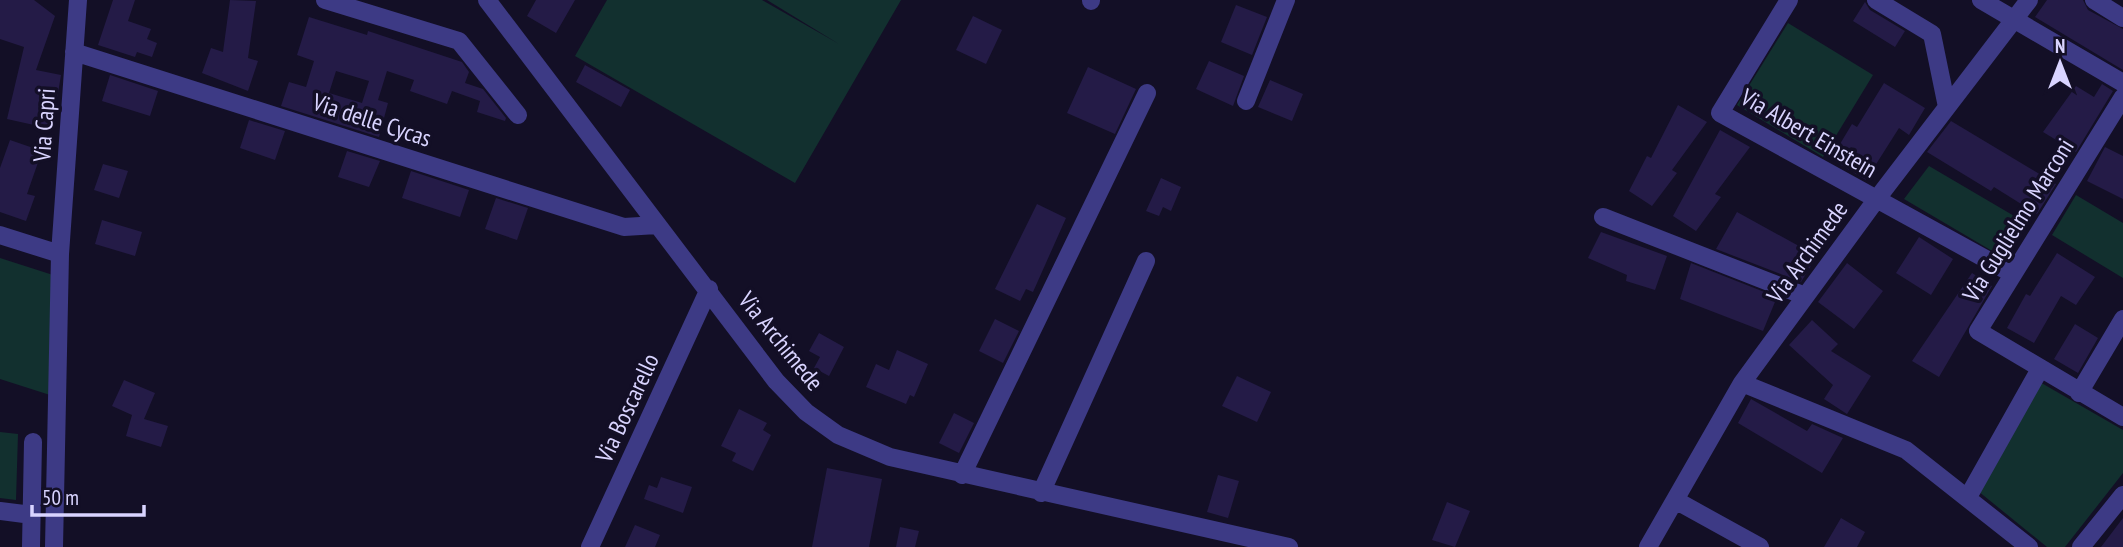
<svg xmlns="http://www.w3.org/2000/svg" width="2123" height="547" viewBox="0 0 2123 547" font-family="'PT Sans Narrow',sans-serif">
<style>
.green{fill:#12302f}
.building{fill:#241b47;fill-rule:evenodd}
.lines{fill:none;stroke-linecap:round;stroke-linejoin:round}
.minor{stroke:#3d3a85;stroke-width:18}
.labels{text-anchor:middle;dominant-baseline:central;stroke-width:7;stroke-linejoin:round;paint-order:stroke}
.street-label{font-size:24px;fill:#d9d4ff;stroke:#130f26}
</style>
<rect width="100%" height="100%" fill="#130f26"/>
<path class="green" d="M607,0h155l77,44 -72,-44h134l-106,183 -220,-127z
M1788,23l85,52 -50,82 -86,-52z
M1929,166l92,54 -22,35 -95,-56z
M2076,195l47,28v55l-71,-43z
M0,258l53,17 -3,120 -50,-16z
M2038,381l85,49v43l-58,74h-18l-69,-56z
M0,432l18,2 -2,66 -16,-2z"/>
<path class="building" d="M0,0h34l21,16 -19,54 25,5 -9,54 -45,-10 17,-72 -24,-8z
M113,0h22l-7,21 23,8 -4,10 10,4 -5,14 -15,-5 -2,5 -37,-12z
M230,0l26,1 -8,57 10,3 -10,30 -46,-18 9,-25 12,4z
M536,0h39l-19,33 -29,-17z
M2047,0h36l5,10 35,19v41l-88,-53z
M1865,2l5,8 35,21 -10,16 -42,-26z
M1236,5l31,12 -15,38 -31,-13z
M973,16l29,14 -16,34 -30,-14z
M309,17l58,18 1,-4 94,31 7,10 -4,11 18,6 23,29 -1,3 -28,-9 3,-11 -28,-10 -5,13 -37,-13 4,-11 -27,-9 -9,29 10,3 -9,34 -98,-31 8,-24 17,5 8,-26 -17,-6zM336,71l33,10 -7,22 -33,-10z
M1209,61l35,15 -11,30 -37,-17z
M585,65l45,25 -9,17 -45,-25z
M1088,67l48,22 -21,45 -48,-21z
M110,75l48,16 -8,25 -48,-15z
M1270,80l33,14 -11,27 -34,-14z
M1884,83l41,25 -16,27 -10,-7 -33,52 -35,-21 21,-35 5,3z
M2102,84l11,7 -37,61 -33,-20 33,-46 18,11z
M1678,105l29,17 -35,48 5,3 -25,33 -23,-15 18,-35 4,2z
M249,120l36,11 -10,29 -35,-12z
M1951,121l105,63 -19,30 -43,-27 -3,4 -64,-39z
M1720,130l30,17 -35,47 6,3 -25,34 -23,-15z
M10,140l32,11 -15,43 8,2 -9,25 -26,-9v-44z
M2105,147l18,9v43l-36,-18z
M347,151l33,10 -11,26 -31,-10z
M103,164l25,7 -9,27 -25,-8z
M411,171l58,19 -9,27 -58,-19z
M1161,178l20,9 -10,24 -8,-4 -4,9 -13,-5z
M496,198l32,10 -11,32 -32,-11z
M1037,204l29,14 -33,74 -7,-3 -6,12 -25,-12z
M1737,212l80,44 -16,26 -85,-33z
M102,220l40,12 -7,24 -40,-12z
M1601,232l66,24 -12,34 -29,-9 1,-6 -39,-17z
M1919,237l34,22 -22,36 -35,-22z
M2057,253l38,24 -19,28 -15,-9 -27,47 -27,-15 19,-34 4,2z
M1691,263l86,34 -14,34 -83,-32z
M1847,263l36,28 -29,38 -36,-27z
M1972,273l20,13 -53,91 -27,-16z
M995,319l24,12 -16,32 -24,-12z
M1812,320l26,24 -7,7 40,25 -24,38 -23,-15 9,-14 -44,-40z
M2075,324l23,14 -20,35 -24,-14z
M819,333l25,14 -15,29 -15,-8 6,-11 -11,-6z
M897,350l31,14 -14,33 -4,-2 -4,9 -40,-17 10,-23 13,6z
M1237,376l34,16 -14,30 -35,-16z
M124,380l31,13 -11,26 24,7 -7,21 -35,-11 6,-21 -20,-9z
M1751,399l56,32 5,-7 31,14 -21,35 -84,-50z
M739,409l28,14 -4,7 8,5 -18,36 -21,-10 4,-8 -15,-7z
M954,413l20,10 -15,30 -20,-10z
M827,468l55,11 -13,68h-57z
M1218,475l21,6 -11,37 -21,-6z
M661,477l31,10 -9,26 -39,-14 5,-14 8,3z
M1447,502l23,9 -15,36 -23,-7z
M1841,518l24,14 -8,15h-33z
M2123,518v29h-22z
M635,525l25,10 -5,12h-30z
M900,527l19,4 -4,16h-19z"/>
<g class="lines">
<path class="minor" d="M325,0l134,41 59,74
M487,0l289,381 30,31 32,23 52,22 399,90
M1789,0l-69,113 293,161
M1876,0l56,34 15,73
M1981,0l142,83
M2094,0l29,18
M1091,1v-1
M74,52l550,175 33,-2
M2123,97l-145,234 145,86
M1246,101l40,-101
M1603,217l202,79
M0,235l60,19
M1742,383l164,67 123,97
M2079,393l44,-74
M962,475l185,-382
M1041,493l105,-232
M1968,497l72,-128
M1675,500l85,47
M0,511l32,4
M31,547l2,-105
M54,547l6,-293 18,-254
M590,547l119,-258
M1648,547l94,-164 134,-183 153,-200
M2081,547l42,-52"/>
</g>
<g class="labels">
<g class="street-label">
<text transform="translate(372 120) rotate(18)">Via delle Cycas</text>
<text transform="translate(44 125) rotate(-86)">Via Capri</text>
<text transform="translate(1809 133) rotate(30)">Via Albert Einstein</text>
<text transform="translate(2018 220) rotate(-58)">Via Guglielmo Marconi</text>
<text transform="translate(1807 252) rotate(-54)">Via Archimede</text>
<text transform="translate(781 341) rotate(51)">Via Archimede</text>
<text transform="translate(627 408) rotate(-65)">Via Boscarello</text>
</g>
</g>
<g transform="translate(2060 63)" stroke="#130f26" stroke-width="5" paint-order="stroke">
<path d="M0-5L12 26L0 18L-12 26Z" fill="#d9d4ff"/>
<text y="-10" font-size="19" font-weight="bold" text-anchor="middle" fill="#d9d4ff">N</text>
</g>
<path d="M32 505v10h112v-10" fill="none" stroke="#d9d4ff" stroke-width="3.5"/>
<text x="42" y="505" font-size="21" fill="#d9d4ff" stroke="#130f26" stroke-width="5" paint-order="stroke">50 m</text>
</svg>
